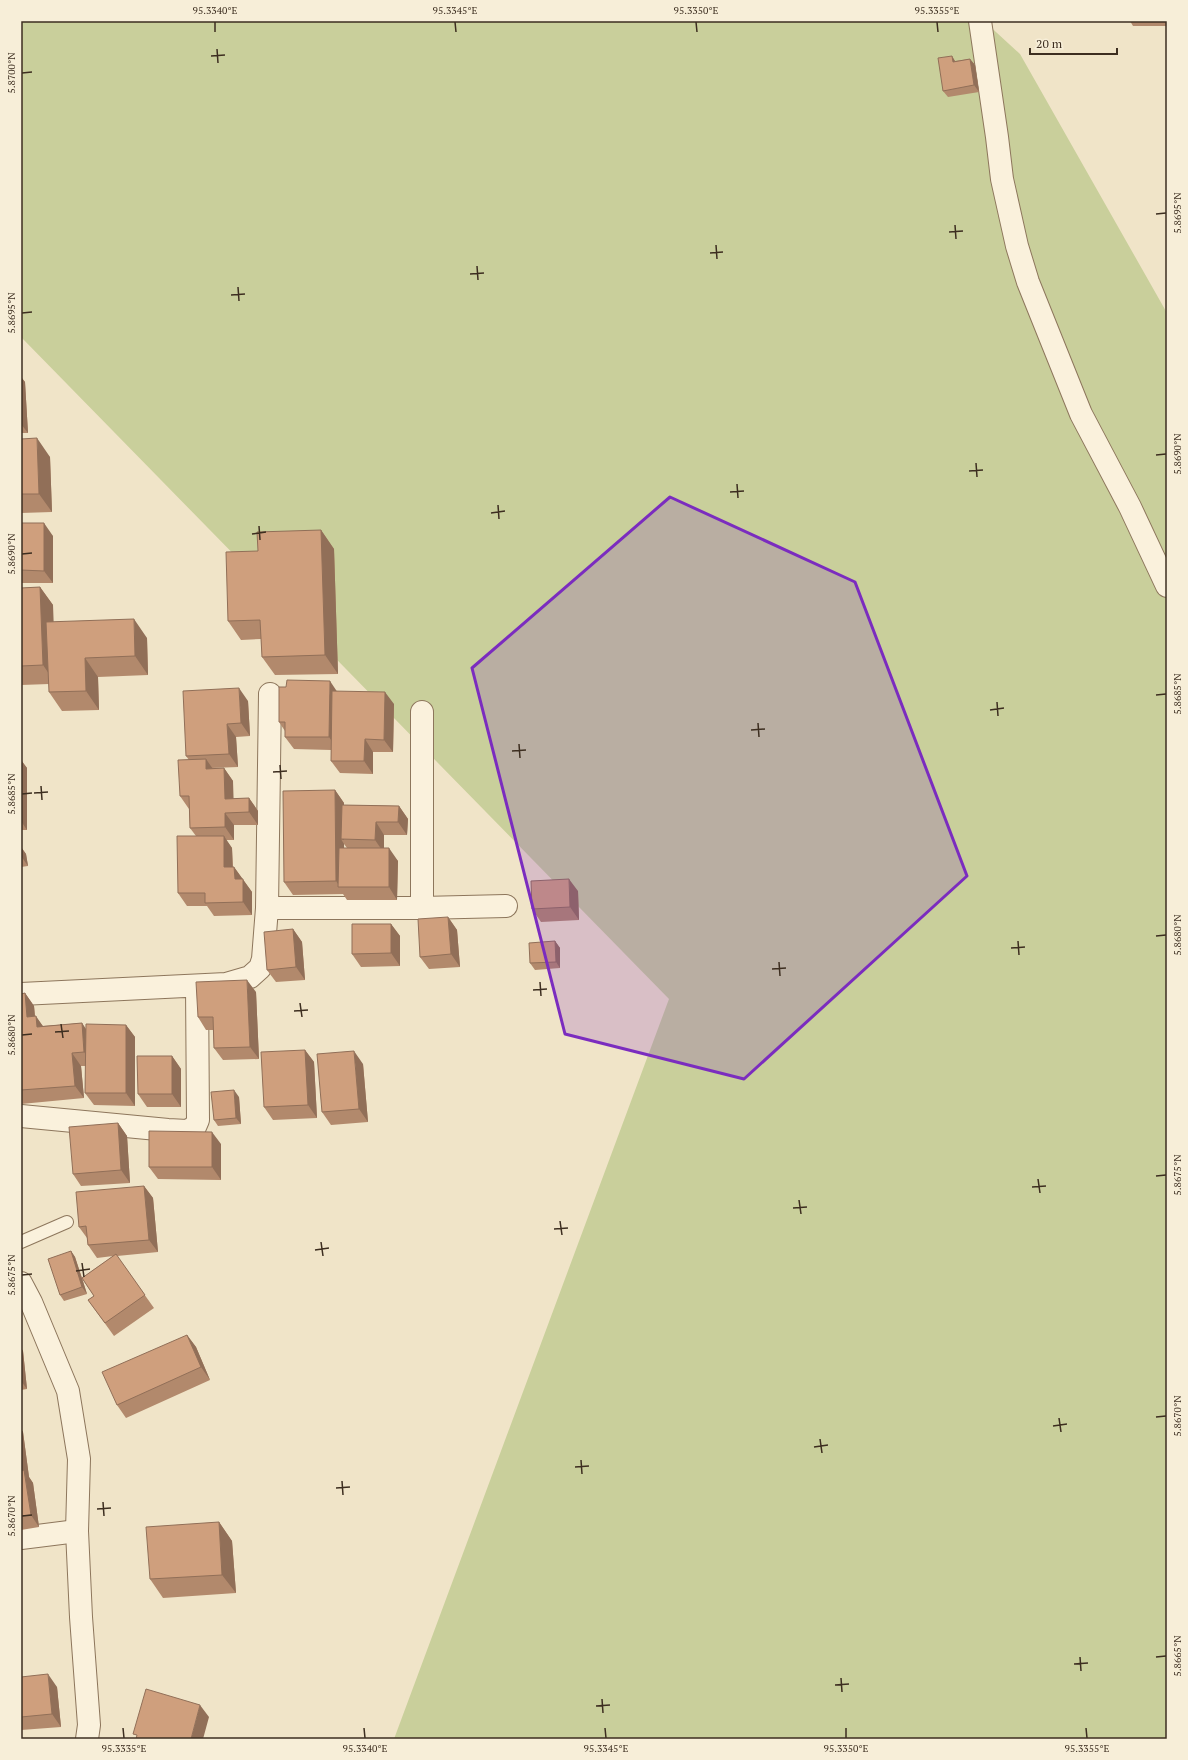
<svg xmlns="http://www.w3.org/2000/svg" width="1188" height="1760" viewBox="0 0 1188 1760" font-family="'PT Serif',serif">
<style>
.green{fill:#c9cf9b}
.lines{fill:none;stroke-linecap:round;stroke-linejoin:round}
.service-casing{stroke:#8d765c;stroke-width:14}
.minor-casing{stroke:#8d765c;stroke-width:24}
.tertiary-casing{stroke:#8d765c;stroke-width:24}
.service{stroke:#faf1dc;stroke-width:12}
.minor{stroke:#faf1dc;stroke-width:22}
.tertiary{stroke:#faf1dc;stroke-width:22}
.wall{fill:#b2896c;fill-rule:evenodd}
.shaded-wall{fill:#916f58}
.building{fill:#cf9f7d;stroke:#916f58}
.marked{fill:#7b2cbf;fill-opacity:0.2;stroke:#7b2cbf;stroke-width:3;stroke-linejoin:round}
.ticks{fill:none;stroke:#3d2e20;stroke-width:1.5}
.neatline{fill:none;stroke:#3d2e20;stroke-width:1.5}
.ticks-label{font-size:10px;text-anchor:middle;fill:#3d2e20}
</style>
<rect width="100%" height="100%" fill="#f0e4c8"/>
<path class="green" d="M21,21h963l36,33 147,259v1426h-773l275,-740 -648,-662z"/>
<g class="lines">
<g class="service-casing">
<path id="service" d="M21,1242l46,-20"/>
</g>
<g class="minor-casing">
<path id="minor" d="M980,21l17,116 5,42 15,67 11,36 53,132 49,93 37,79
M422,712v196
M267,908h155l84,-2
M21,994l205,-10 24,-7 10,-9 3,-9 4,-51 3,-214
M21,1116l147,14 19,1 8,-4 3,-7 -1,-134
M21,1538l56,-7"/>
</g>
<g class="tertiary-casing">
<path id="tertiary" d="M21,1283l10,19 37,89 11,68 -2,72 4,86 8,108 -2,14"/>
</g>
<use href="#service" class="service"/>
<use href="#minor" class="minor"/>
<use href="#tertiary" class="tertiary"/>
</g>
<path class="wall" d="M1130,21h37v5h-34z
M952,56l3,5 15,-2 5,6 4,27 -31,5 -5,-6z
M21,377l4,5 3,51h-7z
M21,439l29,18 2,55 -31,1z
M21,523l32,13v47h-32z
M321,530l13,19 4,125 -63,1 -13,-18 -1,-18 -20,1 -13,-19z
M40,587l13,18v17l94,16 1,37 -50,2 1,33 -37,1 -13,-19v-8l-28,1v-97z
M336,691l58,13 -1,48h-20v22l-33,-1 -9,-12v-11l-37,-1 -9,-12v-6l-6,-9z
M248,701l2,35 -14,1 2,30 -26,1h12l9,13v18l16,-1 9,13v14h-24v15h-8l6,8 1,19h1l18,25v23l-38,1 -7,-10h-20l-9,-13 18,-57 -6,-8 -1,-19 -9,-13 9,-36 -3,-4z
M21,760l6,8v62h-6z
M335,790l9,13v2l55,1 9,13 -1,16h-23v13l14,13 -1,39h-50l-4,-6 -50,1 -9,-13zM344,844l3,4h-3z
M21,847l5,7 2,12 -7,1z
M578,891l1,29 -38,2 -9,-13z
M448,917l9,13 3,37 -31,2 -9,-12z
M391,924l9,12v30l-39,1 -9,-13z
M293,929l9,13 3,38 -29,2 -9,-12z
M555,941l5,7v20l-25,2 -5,-7z
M256,992l3,67 -36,1 -9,-12 -1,-18h-7l-8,-13z
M25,993l9,13 1,10 8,10 39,-3 4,6 40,-4 9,12v69l-41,-1 -9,-12 1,-27h-5l3,32 -63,6v-110z
M305,1050l9,12 3,56 -44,2 -9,-13z
M172,1056l9,13v38h-34l-9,-13z
M363,1064l5,58 -37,3 -9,-13z
M239,1097l2,27 -23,2 -4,-6z
M118,1123l9,13 3,47 -49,3 -8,-12z
M221,1144v36l-63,-1 -9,-12z
M144,1186l9,12 5,54 -41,4 37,52 -40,28 -26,-36 6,-4 -12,-18 5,16 -23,7 -4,-6 11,-44 4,6 7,21 31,-22 -16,2 -9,-13 -1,-7 -8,-11z
M187,1335l9,12 14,33 -84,38 -9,-13z
M21,1348l2,3 4,38 -6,1z
M21,1429l2,3 6,45 4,6 6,44 -18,3z
M219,1522l13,19 4,52 -73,5 -13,-19z
M21,1677l36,10 4,40 -40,3z"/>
<path class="shaded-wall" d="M952,56l4,7 -3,-1z
M970,59l5,6 4,27 -5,-7z
M21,377l4,5 3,51 -7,-9z
M37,438l13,19 2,55 -13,-18z
M44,523l9,13v47l-9,-12z
M321,530l13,19 4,125 -13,-19z
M40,587l13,18 3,79 -13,-19z
M134,619l13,19 1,37 -13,-19z
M85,658l13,19 1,33 -13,-19z
M330,681l8,12v57l-9,-13z
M239,688l9,13 2,35 -9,-13z
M385,692l9,12 -1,48 -9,-12z
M227,724l9,13 2,30 -9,-13z
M365,739l8,13v22l-9,-13z
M206,759l9,13 -9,-3z
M21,760l6,8v62l-6,-9z
M224,768l9,13 1,31 -9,-13z
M335,790l9,13v37l-3,-1 3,5 1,43h-5l-4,-6z
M249,798l9,13v14l-9,-13z
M399,806l9,13 -1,16 -9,-13z
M225,813l9,12v15l-9,-13z
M376,822l8,13v18l-9,-13z
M224,836l8,12 1,31 -9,-12z
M21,847l5,7 2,12 -7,-10z
M389,848l9,13 -1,39 -8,-13z
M234,867l18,25v23l-9,-13 -8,-23z
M569,879l9,12 1,29 -9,-13z
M448,917l9,13 3,37 -9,-13z
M391,924l9,12v30l-9,-13z
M293,929l9,13 3,38 -9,-13z
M555,941l5,7v20l-4,-6z
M247,980l9,12 3,67 -9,-12z
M25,993l9,13 2,23 -9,-12z
M36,1016l8,12 -7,-1z
M82,1023l8,13 3,29 -9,-13z
M126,1025l9,12v69l-9,-13z
M305,1050l9,12 3,56 -9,-13z
M354,1051l9,13 5,58 -9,-13z
M72,1053l9,13 3,32 -9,-12z
M172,1056l9,13v38l-9,-13z
M234,1090l5,7 2,27 -5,-6z
M118,1123l9,13 3,47 -9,-13z
M212,1132l9,12v36l-9,-13z
M144,1186l9,12 5,54 -9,-12z
M71,1251l4,6 12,37 -5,-7z
M187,1335l9,12 14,33 -9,-13z
M21,1348l2,3 4,38 -6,-8z
M21,1429l2,3 6,45 4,6 6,44 -8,-12 -6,-41 -4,-5z
M219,1522l13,19 4,52 -14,-18z
M48,1674l9,13 4,40 -9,-13z
M200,1705l9,12 -6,22h-12z"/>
<path class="building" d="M952,56l1,6 17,-3 4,26 -31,6 -5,-33z
M37,438l2,56h-18v-55z
M21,523h23v48l-23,-1z
M321,530l4,125 -63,2 -2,-37 -32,1 -2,-69 32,-1 -1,-19z
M40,587l3,78 -22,1v-78z
M134,619l1,37 -50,2 1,33 -37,1 -3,-70z
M287,680l43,1 -1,56h-44v-15h-6v-35h7z
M239,688l2,35 -14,1 2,30 -43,2 -3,-65z
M332,691l53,1 -1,48 -19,-1 -1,22h-33z
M206,759v10l18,-1 1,31 24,-1v14l-24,1v14l-35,1 -1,-32h-9l-2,-36z
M335,790l1,91 -52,1 -1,-91z
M342,805l57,1 -1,16h-22l-1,18 -34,-1z
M177,836h47v31h10l1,12h8v23l-38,1v-10h-27z
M339,848h50v39h-51z
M569,879l1,28 -38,2 -1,-28z
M448,917l3,37 -31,3 -2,-38z
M352,924h39v29l-39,1z
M293,929l3,38 -29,3 -3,-38z
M555,941l1,21 -26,1 -1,-20z
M247,980l3,67 -36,1 -1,-31h-15l-2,-35z
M25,993l2,24 9,-1 1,11 45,-4 2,29 -12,1 3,33 -54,4v-96z
M86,1024l40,1v68h-41z
M305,1050l3,55 -44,2 -3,-55z
M354,1051l5,58 -37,3 -5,-58z
M137,1056h35v38h-34z
M234,1090l2,28 -22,2 -3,-28z
M118,1123l3,47 -48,4 -4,-47z
M149,1131l63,1v35h-63z
M144,1186l5,54 -61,5 -2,-19 -7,1 -3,-35z
M71,1251l11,36 -22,8 -12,-36z
M116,1254l29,41 -40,28 -17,-23 6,-4 -12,-18z
M187,1335l14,32 -84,38 -15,-33z
M24,1470l7,45 -10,1v-45z
M219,1522l3,53 -72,4 -4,-52z
M48,1674l4,40 -31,3v-40z
M146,1689l54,16 -9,34h-55l1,-4 -4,-1z"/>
<path class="marked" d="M670,497l185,85 112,294 -223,203 -179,-45 -93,-366z"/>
<path class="ticks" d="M215,22v10M455,22l1,10M696,22l1,10M937,22l1,10M217,49l1,14M211,56l14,-1M22,73l10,-1M1156,214l10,-1M955,225l1,14M949,232l14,-1M716,245l1,14M710,253l13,-1M477,266l1,14M470,274l14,-1M238,287l1,14M231,295l14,-1M22,313l10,-1M1156,455l10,-1M976,463l1,14M969,471l14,-1M737,484l1,14M730,492l14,-1M498,505l1,14M491,513l14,-2M259,526l1,14M252,534l14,-2M22,554l10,-1M1156,695l10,-1M997,702l1,14M990,710l14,-2M758,723l1,14M751,730l14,-1M519,744l1,14M512,751l14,-1M280,765l1,14M273,772l14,-1M41,786l1,14M34,793l14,-1M22,794l10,-1M1156,936l10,-1M1018,941l1,14M1011,948l14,-1M779,962l1,14M772,969l14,-1M540,982l1,14M533,990l14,-1M300,1003l2,14M294,1011l14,-1M61,1024l2,14M55,1032l14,-1M22,1035l10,-1M1156,1176l10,-1M1038,1179l2,14M1032,1187l14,-1M799,1200l2,14M793,1208l14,-1M560,1221l2,14M554,1229l14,-1M321,1242l2,14M315,1250l14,-2M82,1263l2,14M76,1271l14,-2M22,1275l10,-1M1156,1417l10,-1M1059,1418l2,14M1053,1426l14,-2M820,1439l2,14M814,1447l14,-2M581,1460l1,14M575,1467l14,-1M342,1481l1,14M336,1488l14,-1M103,1502l1,14M97,1509l14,-1M22,1516l10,-1M1080,1657l1,14M1156,1657l10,-1M1074,1664l14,-1M841,1678l1,14M835,1685l14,-1M602,1699l1,14M596,1706l14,-1M123,1728l1,10M364,1728l1,10M605,1728l1,10M846,1728v10M1086,1728l1,10"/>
<rect width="1188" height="1760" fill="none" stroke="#f7eed8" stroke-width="44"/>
<path d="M1030 48v6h87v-6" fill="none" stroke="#3d2e20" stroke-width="2"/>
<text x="1036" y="48" font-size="12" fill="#3d2e20" stroke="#f7eed8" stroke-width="3" paint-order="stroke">20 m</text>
<rect x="22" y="22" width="1144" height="1716" class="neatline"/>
<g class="ticks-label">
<text x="215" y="14">95.3340°E</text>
<text x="455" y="14">95.3345°E</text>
<text x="696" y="14">95.3350°E</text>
<text x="937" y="14">95.3355°E</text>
<text transform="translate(11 73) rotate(-90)" y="4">5.8700°N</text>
<text transform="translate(1177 213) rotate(-90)" y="4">5.8695°N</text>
<text transform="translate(11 313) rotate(-90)" y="4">5.8695°N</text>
<text transform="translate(1177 454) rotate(-90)" y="4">5.8690°N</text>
<text transform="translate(11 554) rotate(-90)" y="4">5.8690°N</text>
<text transform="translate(1177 694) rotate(-90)" y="4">5.8685°N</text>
<text transform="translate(11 794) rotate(-90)" y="4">5.8685°N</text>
<text transform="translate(1177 935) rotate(-90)" y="4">5.8680°N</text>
<text transform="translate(11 1035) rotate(-90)" y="4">5.8680°N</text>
<text transform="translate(1177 1175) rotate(-90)" y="4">5.8675°N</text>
<text transform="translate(11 1275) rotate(-90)" y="4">5.8675°N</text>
<text transform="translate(1177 1416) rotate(-90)" y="4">5.8670°N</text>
<text transform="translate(11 1516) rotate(-90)" y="4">5.8670°N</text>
<text transform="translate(1177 1656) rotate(-90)" y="4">5.8665°N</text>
<text x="124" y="1752">95.3335°E</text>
<text x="365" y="1752">95.3340°E</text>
<text x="606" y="1752">95.3345°E</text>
<text x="846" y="1752">95.3350°E</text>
<text x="1087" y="1752">95.3355°E</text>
</g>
</svg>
